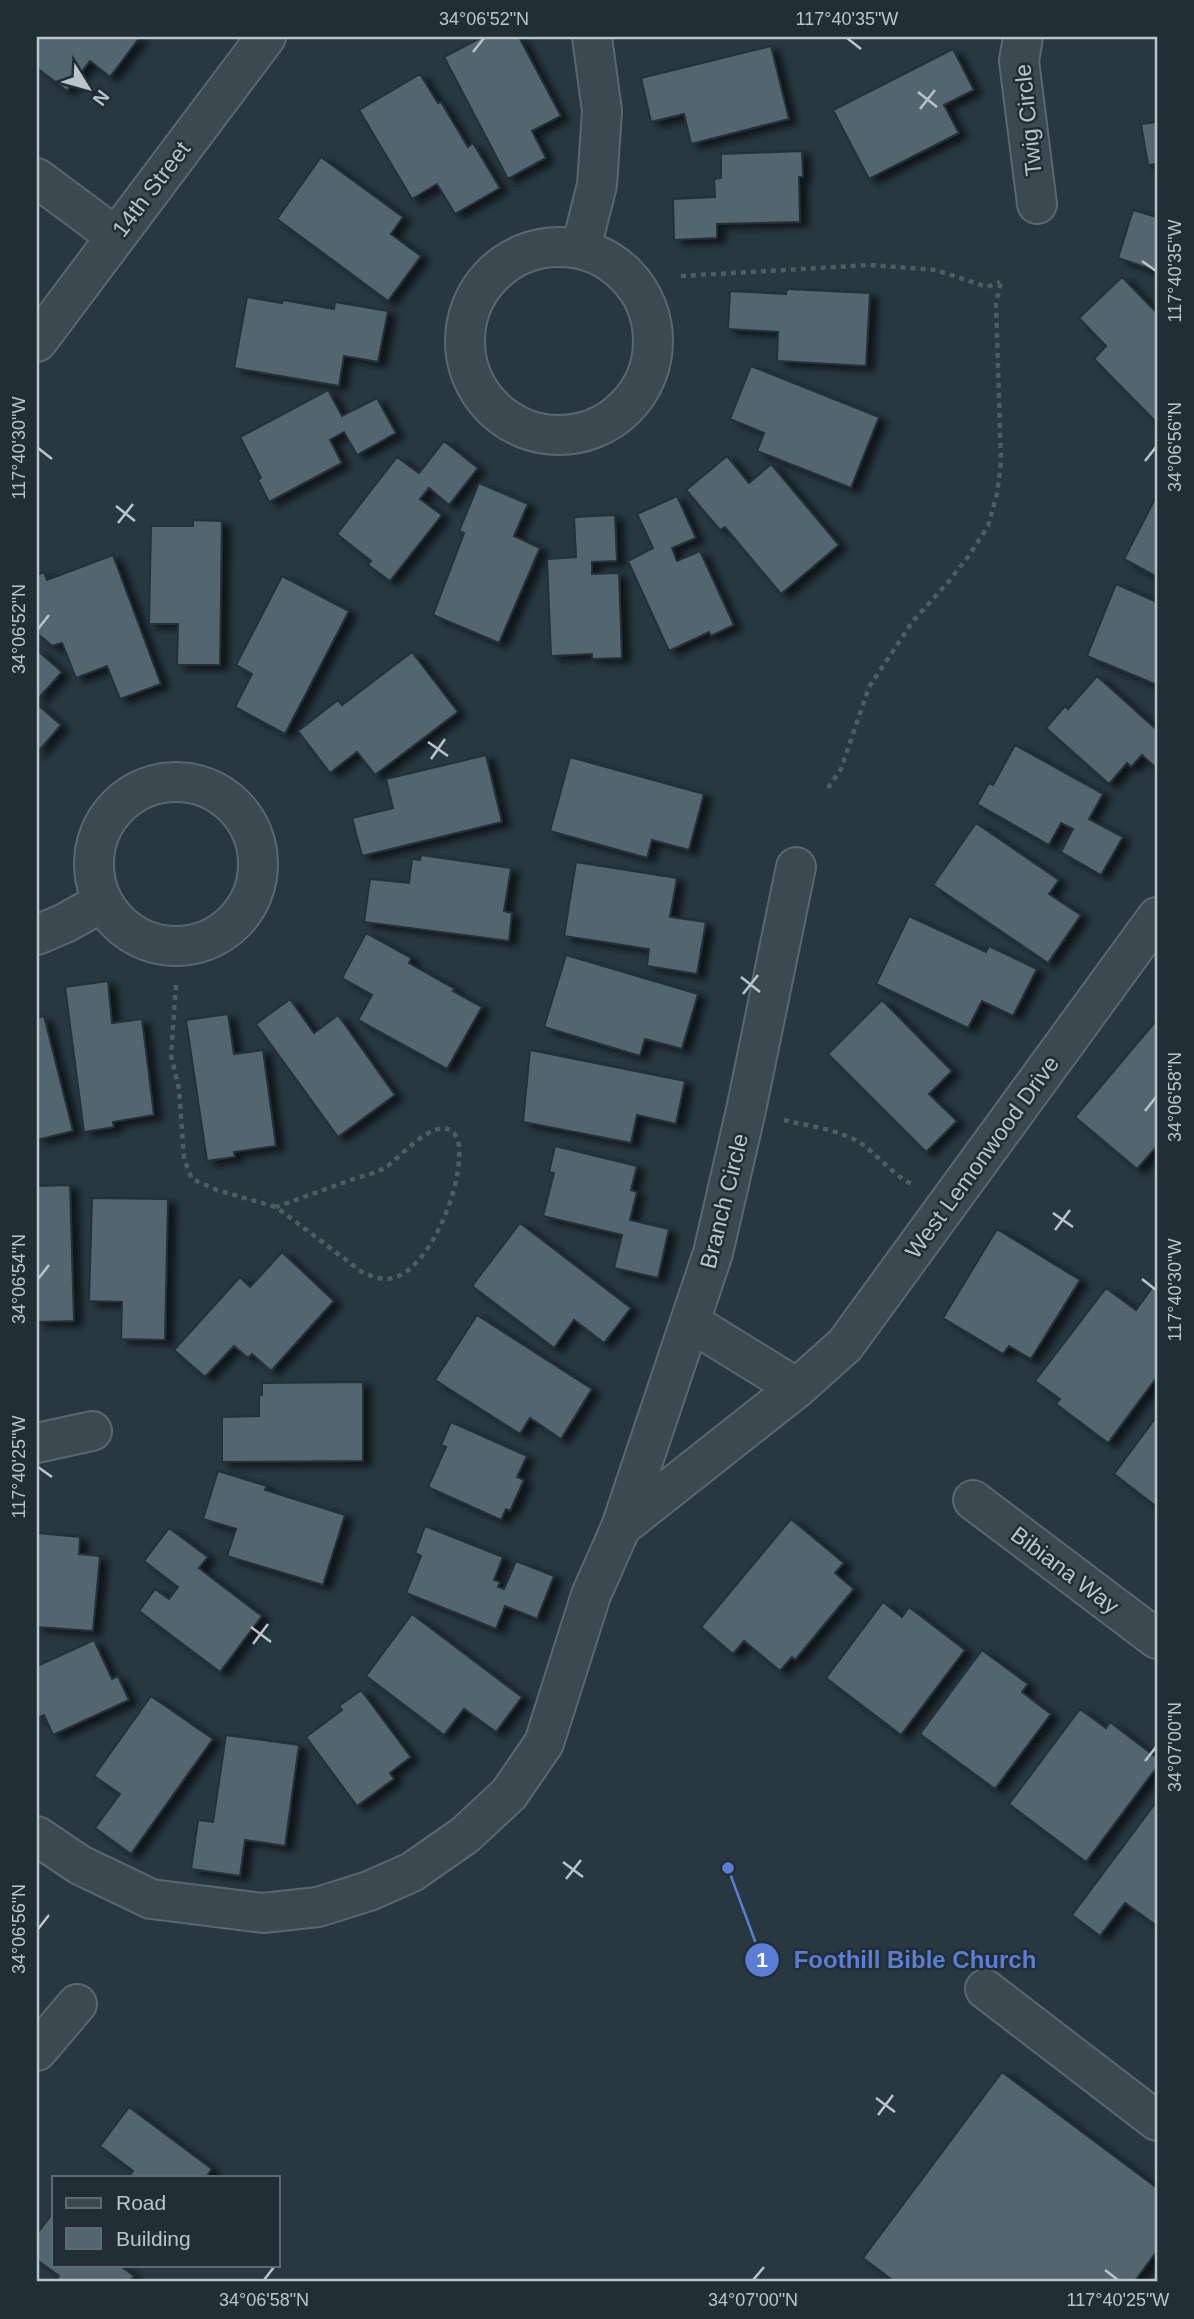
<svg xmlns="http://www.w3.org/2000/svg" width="1194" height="2319" viewBox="0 0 1194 2319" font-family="Arial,sans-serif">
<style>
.building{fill:#53656e;stroke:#233038;stroke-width:2;filter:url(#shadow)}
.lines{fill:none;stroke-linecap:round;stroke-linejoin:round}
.minor-casing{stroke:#5a676e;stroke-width:42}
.path{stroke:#4a605e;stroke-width:4.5;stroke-dasharray:5 5;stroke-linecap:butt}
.minor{stroke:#3c4951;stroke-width:38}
.ticks{fill:none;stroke:#b9c4cb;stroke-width:2.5}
.labels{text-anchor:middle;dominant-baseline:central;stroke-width:5;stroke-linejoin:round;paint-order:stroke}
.street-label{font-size:23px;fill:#b9c4cb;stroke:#212e36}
.leader{fill:none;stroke:#5b7dd3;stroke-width:2.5}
.callout-dot{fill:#5b7dd3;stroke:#212e36;stroke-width:2.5}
.mark-label{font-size:21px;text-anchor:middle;font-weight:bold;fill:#fff}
.callout-label{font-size:24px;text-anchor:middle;font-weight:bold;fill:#5b7dd3;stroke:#212e36;stroke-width:5;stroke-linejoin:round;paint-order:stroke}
.neatline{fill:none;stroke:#b9c4cb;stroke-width:2.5}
.ticks-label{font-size:18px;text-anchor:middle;fill:#b9c4cb}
</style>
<defs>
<filter id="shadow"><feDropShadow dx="8" dy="4.5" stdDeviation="3.5" flood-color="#0009"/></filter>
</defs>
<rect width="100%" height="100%" fill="#283841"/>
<path class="building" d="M37,37h103l-30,40 -20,-16 -23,30 -30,-23z
M482,37h37l42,79 -29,15 14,27 -38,21 -64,-122z
M771,46l18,73 -98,25 -7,-30 -33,8 -10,-44z
M953,49l21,41 -30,15 15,28 -90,46 -36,-69z
M420,74l18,29 3,-1 27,45 5,-4 27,45 -45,26 -18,-30 -25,15 -53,-89z
M1157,122v42l-9,1 -7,-41z
M802,151l1,26h-4l1,45 -83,2v14l-43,2 -1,-41 42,-2 -1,-18 7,-1v-24z
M321,157l82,60 -12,17 30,22 -33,45 -111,-82z
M1133,210l24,7v54l-39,-13z
M1122,277l35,36v110l-63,-64 12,-13 -27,-28z
M787,289l83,4 -4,73 -89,-5 1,-29 -50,-3 2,-38 56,3z
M247,297l35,6 1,-3 51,9 1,-7 53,9 -10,51 -34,-6 -5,30 -105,-18z
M751,366l128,51 -28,71 -94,-37 7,-18 -34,-14z
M328,390l14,26 35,-18 19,35 -39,22 -13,-23 -14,8 12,23 -73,39 -11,-22 3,-2 -21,-41z
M444,441l34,27 -29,37 -20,-17 -9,11 22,16 -52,66 -22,-16 3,-4 -34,-27 60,-77 22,16z
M727,456l22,27 22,-19 68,81 -58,49 -56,-67 -5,3 -34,-40z
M479,483l49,21 -14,32 26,12 -41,95 -66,-28 31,-82 -5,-2z
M1157,495v82l-33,-18z
M677,496l19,42 -24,10 5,13 23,-10 34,74 -23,11 -2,-4 -40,19 -41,-90 25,-13 -16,-34z
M615,515l2,46 -25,1v12l27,-1 3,85 -30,1v-5l-41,2 -4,-97 29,-2 -2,-40z
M193,520l29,1 -2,144h-43l1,-41h-29l2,-98h42z
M113,555l48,129 -41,15 -13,-33 -31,12 -14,-35 -10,3 -15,-13v-58l7,-3 3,8z
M282,576l67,35 -64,123 -50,-27 17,-33 -16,-9z
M1116,584l41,18v83l-70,-29z
M37,650l25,22 -25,28z
M412,652l46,60 -83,63 -18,-23 -27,21 -32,-42 40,-31 4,5z
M1097,676l60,54v39l-15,-14 -11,12 -4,-4 -18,21 -63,-56 19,-22 3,3z
M37,704l24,21 -24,28z
M1015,745l88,49 -14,25 34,18 -22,38 -40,-23 12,-23 -12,-6 -12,22 -72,-41 12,-21 4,2z
M486,755l16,67 -140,34 -10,-38 41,-10 -7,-29z
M570,757l134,37 -15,56 -37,-10 -5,18 -97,-27z
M976,823l83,57 -10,14 32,21 -33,48 -115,-78z
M421,855l90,13 -7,43 8,2 -3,28 -145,-19 6,-43 39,4 3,-24 8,1z
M576,862l101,16 -7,39 36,5 -9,52 -50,-8 2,-17 -85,-13z
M909,916l77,36 3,-6 48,23 -24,47 -31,-15 -14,27 -92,-44z
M366,933l45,25 -2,5 46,26 -2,2 29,16 -35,62 -89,-49 14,-25 -30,-17z
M566,955l132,39 -16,55 -37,-10 -5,17 -96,-29z
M108,981l4,42 30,-4 12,96 -41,7 1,5 -30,5 -19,-145z
M290,999l24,34 24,-18 57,80 -57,42 -82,-113z
M882,1000l70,71 -23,23 28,27 -31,31 -98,-98z
M228,1014l6,40 29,-4 13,96 -42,6 1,5 -28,4 -21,-141z
M44,1016l29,115 -36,9v-122z
M1155,1022l2,2v122l-20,23 -62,-52z
M530,1050l155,31 -9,43 -39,-9 -6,28 -108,-21z
M555,1146l82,20 -6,24 6,2 -7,28 39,9 -11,49 -44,-10 8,-33 -79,-19 11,-43 -5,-1z
M70,1185l4,136 -37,1v-136z
M92,1198l76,1 -3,141 -44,-1 1,-37 -33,-1z
M520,1223l111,85 -27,35 -30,-23 -20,28 -82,-62z
M997,1229l83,51 -49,79 -22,-13 -6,8 -60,-36z
M282,1252l52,49 -63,70 -19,-17 -4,4 -14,-12 -29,31 -31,-27 66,-73 10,10z
M1154,1285l3,2v90l-49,66 -52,-39 4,-5 -25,-18 71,-93 30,22z
M477,1315l115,74 -31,50 -31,-21 -10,16 -85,-54z
M363,1382v79l-141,1v-45l37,-1v-21h3v-12z
M1157,1416v91l-43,-33z
M451,1422l76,34 -10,21 7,3 -14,31 -4,-2 -5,11 -73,-33 18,-40 -5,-2z
M218,1471l49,15 -2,4 80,25 -22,70 -96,-29 9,-27 -33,-10z
M791,1519l53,44 -9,10 19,16 -59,71 -3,-3 -12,14 -36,-30 -11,13 -32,-27z
M425,1526l78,31 -9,23 6,2 -2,5 6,2 12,-28 38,15 -17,43 -32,-13 -9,23 -90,-36 15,-37 -6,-3z
M169,1528l39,29 -9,11 63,48 -42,56 -81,-61 16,-22 14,10 9,-12 -34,-26z
M37,1533l43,4 -1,17 21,2 -7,75 -56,-4z
M883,1602l19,15 7,-10 56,43 -64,85 -75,-57z
M412,1614l110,83 -26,35 -32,-23 -20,26 -78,-59z
M94,1640l18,39 6,-3 11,24 -76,35 -9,-20 -7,3v-52z
M982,1650l46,34 -6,8 29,22 -56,75 -75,-55z
M361,1690l50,67 -21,16 4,6 -37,27 -51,-69 36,-27 -3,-4z
M151,1696l62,43 -82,115 -36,-26 25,-34 -26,-18z
M1080,1709l26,19 4,-6 47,36v9l-71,95 -77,-58z
M226,1735l73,10 -14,101 -40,-6 -5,36 -49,-7 7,-49 15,2z
M1157,1801v125l-32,-23 -25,33 -28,-21z
M1002,2072l155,116v63l-23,31h-239l-32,-24z
M129,2107l83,62 -6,8h-78l5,-6 -33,-25z
M52,2214l2,2v49h65l15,11 -5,6h-75l5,-6 -22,-16v-26z"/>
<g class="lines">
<g class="minor-casing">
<path id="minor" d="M1023,37l-4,24 18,143
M37,178l78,58
M465 341a94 94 0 1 1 188 0a94 94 0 1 1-188 0Z
M581,248l16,-63 5,-74 -10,-74
M37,342l229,-305
M94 864a82 82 0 1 1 164 0a82 82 0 1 1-164 0Z
M37,935l28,-12 38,-21
M690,1322l107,66
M37,1443l55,-12
M973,1500l184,139
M621,1527l92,-274 33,-143 50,-243
M37,1836l43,29 71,34 112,14 55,-6 51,-16 43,-19 53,-37 44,-41 35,-51 47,-148 30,-68 176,-139 48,-43 312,-428
M985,1989l172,132
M37,2051l40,-47"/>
</g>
<path class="path" d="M681,276l189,-11 66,5 51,17 13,-5
M828,788l13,-19 28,-82 44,-66 37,-41 20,-26 18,-28 9,-32 4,-32 -5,-159 5,-21
M176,985l-5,70 8,34 5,70 8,20 25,11 59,17 86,65c9,4 21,9 31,6 37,-10 66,-86 66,-121 1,-8 0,-19 -6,-25 -19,-16 -53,26 -67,35 -9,6 -24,9 -35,13 -25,9 -50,18 -75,27
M784,1120c24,6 53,9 75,22 18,12 32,31 52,42"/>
<use href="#minor" class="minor"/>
</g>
<path class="ticks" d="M847,38l14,11M473,52l11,-14M918,92l19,15M920,109l15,-19M1142,261l14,10M38,448l14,11M1145,461l11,-14M116,506l19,15M118,523l15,-19M38,629l11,-14M428,742l20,14M431,759l14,-20M741,977l19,15M743,994l15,-19M1145,1111l11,-14M1053,1213l20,14M1055,1230l15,-20M38,1279l11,-14M1142,1279l14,11M38,1467l14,10M251,1627l20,15M253,1644l15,-20M1145,1761l11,-14M563,1862l20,15M566,1879l15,-19M38,1929l11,-14M876,2098l19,14M878,2115l15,-20M1105,2270l13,10M264,2280l10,-13M753,2280l11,-13"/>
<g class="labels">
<g class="street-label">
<text transform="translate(1028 120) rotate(-96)">Twig Circle</text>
<text transform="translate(151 189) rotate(-53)">14th Street</text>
<text transform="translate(982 1157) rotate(-54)">West Lemonwood Drive</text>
<text transform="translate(724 1201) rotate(-76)">Branch Circle</text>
<text transform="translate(1065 1570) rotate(37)">Bibiana Way</text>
</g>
</g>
<path class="leader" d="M728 1868L762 1960"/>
<g class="callout-dot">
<circle cx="728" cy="1868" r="7"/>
<circle cx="762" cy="1960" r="18"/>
</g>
<g class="mark-label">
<text x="762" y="1967">1</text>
</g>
<g class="callout-label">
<text x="915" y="1968">Foothill Bible Church</text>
</g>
<rect width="1194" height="2319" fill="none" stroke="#212e36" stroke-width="77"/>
<rect x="52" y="2176" width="228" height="91" fill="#212e36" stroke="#5e6a72" stroke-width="2"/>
<rect x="66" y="2198" width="35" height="10" fill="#3c4951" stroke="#5e6a72" stroke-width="2"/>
<text x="116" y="2210" font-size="21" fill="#b9c4cb">Road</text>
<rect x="66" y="2228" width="35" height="21" fill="#53656e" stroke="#5e6a72" stroke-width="2"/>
<text x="116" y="2246" font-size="21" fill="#b9c4cb">Building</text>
<g transform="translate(88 88) rotate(127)" stroke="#212e36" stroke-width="5" paint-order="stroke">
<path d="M0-5L12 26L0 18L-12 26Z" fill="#b9c4cb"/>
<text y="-10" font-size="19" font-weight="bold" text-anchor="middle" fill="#b9c4cb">N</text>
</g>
<rect x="38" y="38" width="1118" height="2242" class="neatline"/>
<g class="ticks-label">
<text x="484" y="25">34°06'52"N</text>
<text x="847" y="25">117°40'35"W</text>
<text transform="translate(1175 271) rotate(-90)" y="6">117°40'35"W</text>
<text transform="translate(1175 447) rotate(-90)" y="6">34°06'56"N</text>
<text transform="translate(19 448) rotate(-90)" y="6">117°40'30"W</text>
<text transform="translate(19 629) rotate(-90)" y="6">34°06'52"N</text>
<text transform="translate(1175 1097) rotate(-90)" y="6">34°06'58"N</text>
<text transform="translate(19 1279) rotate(-90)" y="6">34°06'54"N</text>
<text transform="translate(1175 1290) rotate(-90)" y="6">117°40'30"W</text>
<text transform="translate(19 1467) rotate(-90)" y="6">117°40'25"W</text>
<text transform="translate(1175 1747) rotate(-90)" y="6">34°07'00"N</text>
<text transform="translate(19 1929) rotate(-90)" y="6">34°06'56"N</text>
<text x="264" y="2306">34°06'58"N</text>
<text x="753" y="2306">34°07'00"N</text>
<text x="1118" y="2306">117°40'25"W</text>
</g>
</svg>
